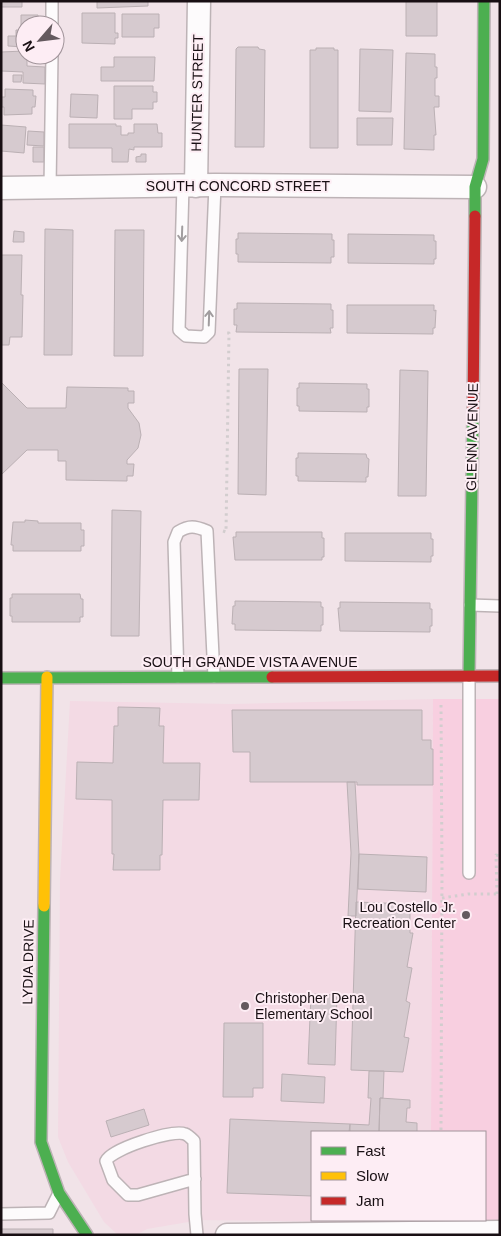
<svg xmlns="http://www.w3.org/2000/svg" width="501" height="1236" viewBox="0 0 501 1236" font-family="Arial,sans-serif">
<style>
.built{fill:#f3dae4}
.green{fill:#f8cfe0}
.building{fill:#d6cacf;stroke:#bbb0b4}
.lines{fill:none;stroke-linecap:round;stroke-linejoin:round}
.lane-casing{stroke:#bdb3b6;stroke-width:14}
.street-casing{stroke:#bdb3b6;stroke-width:25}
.fast-casing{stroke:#bdb3b6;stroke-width:14}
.slow-casing{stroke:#bdb3b6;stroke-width:14}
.jam-casing{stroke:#bdb3b6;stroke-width:14}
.path{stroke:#d2cdce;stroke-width:3;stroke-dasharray:2.5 4;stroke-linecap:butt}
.lane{stroke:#fdfbfc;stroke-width:11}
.street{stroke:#fdfbfc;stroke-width:22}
.fast{stroke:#4caf50;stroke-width:11}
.slow{stroke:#ffc107;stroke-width:11}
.jam{stroke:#c62828;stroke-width:11}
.oneway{stroke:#a19d9f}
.poi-dot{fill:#64595e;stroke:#fdedf4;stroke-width:2}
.labels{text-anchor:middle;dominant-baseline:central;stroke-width:4;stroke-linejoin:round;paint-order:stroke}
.street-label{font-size:14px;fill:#180f13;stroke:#fdedf4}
.poi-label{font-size:14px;fill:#180f13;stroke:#fdedf4;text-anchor:end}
</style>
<rect width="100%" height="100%" fill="#f1e3e8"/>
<path class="built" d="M433,699l-2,433h-119v88h119v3l-231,-3 -53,9 -11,6h-18l-14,-13 -36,-60 -10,-25 2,-257 10,-179 161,3z"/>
<path class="green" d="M433,699h67v521l-69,3v-3h54v-88h-54z"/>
<path class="building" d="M1,1h21v6h-21z
M97,1h51v5l-51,2z
M406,1h31v35h-31z
M82,13h33v20h3v5h-3v6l-33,-1z
M122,14h37v14h-5v9h-32z
M21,15h17l1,10h-14v22l-17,-1v-10h8v-6h5z
M238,47h20l1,2 6,1 -1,97h-29l1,-98z
M316,48h18v2h4v98h-28v-98h6z
M360,49l33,1 -2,62 -32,-1z
M24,51v6h3v9l18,1v17l-22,-1v-11l-22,-1v-19z
M406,53l29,1v13h2v11h-2v18h4v11h-5l2,28h-2v15l-30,-1z
M114,57h41l-1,24h-53v-14h13z
M13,75h9l-1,7h-8z
M114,86h39v6h4v10h-4v7h-21v10h-18z
M5,89l28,1v6h3l-1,11h-3v7l-28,1v-8h-3v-10h4z
M71,94l27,1 -1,23 -27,-1z
M357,118h36l-1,27h-35z
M69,124h47v2h5v9h7v-2h6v-9h23l1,9h4v14h-28v3l-5,-1 -1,13h-16v-14h-43z
M1,125l25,2 -2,26 -23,-2z
M28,131l16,1v14l-17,-1z
M33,147h11v15h-11z
M141,154h5v8h-10v-5l5,-1z
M45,229l28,1 -1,125h-28z
M115,230h29l-1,126h-29z
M14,231l10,1v10h-11z
M238,233l94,1v6h2v17h-3v6l-93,-1v-8h-2v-15h2z
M348,234l86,1v6h2v18h-2v5l-86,-1z
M1,255h21l-1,40h2l-1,42h-12l-1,8h-8z
M237,303l94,1v6h2v18h-3l1,5 -95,-1 1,-7h-3v-16h3z
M347,305h87v6l2,-1 -1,18h-2v6l-86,-1z
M239,369h29l-2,126 -28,-1z
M400,370l28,1 -2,125h-28z
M1,382l26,26h39l1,-21 61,1v3h6v12h-6v5l11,15 2,12 -3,13 -11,12v4h7l-1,12h-6v5l-61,-1v-19h-8v-11h-31l-26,25z
M299,383l68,1v5h2v18h-2v5l-68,-1v-5h-2v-18h2z
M298,453l68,1 1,4 2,1 -1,18h-2v5l-68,-1v-5h-2v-18h2z
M112,510l29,1 -2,125h-28z
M25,520l13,1v2h43v7h3v16h-3v5h-68v-6h-2l2,-23h12z
M236,532h86v6h2v19h-2v3h-87l-2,-23h3z
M345,533h86v6h2v17h-2v6l-86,-1z
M12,594h68l1,5h2v18h-3v5h-68v-6h-2v-18h2z
M235,601l86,1v5h2v18h-2v6l-86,-1v-6h-3l1,-18h2z
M340,602l90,1v6h2v17h-2v6l-90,-1 -2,-23h2z
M118,707l42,1 -1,18h5l-1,37h37l-1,37h-36l-1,55h-2v15h-47l1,-16h-2v-54l-36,-1 1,-37 36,1 1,-37h4z
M232,710h190v30h9v9h2v36h-76v-3h-107v-30h-17z
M347,782h8l4,72 -3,62h-8l3,-63z
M359,854l68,3 -1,35 -68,-3z
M356,902l54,2v29h3l-6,34 5,1 -6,33 4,2 -6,34 5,1 -6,34 -52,-2z
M311,994l26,1 -2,70 -27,-1z
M224,1023h39v65h-10v9h-30z
M369,1071h15l-1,27h-3l-1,34h-30l1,-8 19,1 2,-27h-3z
M282,1074l43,3 -1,26 -43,-2z
M380,1098l30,2v8h-3l-1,14 11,1v9h-38z
M144,1109l5,16 -38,12 -5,-16z
M230,1119l120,5v8h-38v64l-85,-3z
M1,1229h52v6h-52z"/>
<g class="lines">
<g class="lane-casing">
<path id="lane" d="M52,25v-24
M183,185l-4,145 7,6 18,1 5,-5 6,-147
M50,187l2,-132
M470,605l30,1
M178,677l-4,-135 4,-10c11,-7 17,-6 29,-1l7,146
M469,873v-197
M195,1179l-57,16h-10l-15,-15 -7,-19c5,-12 67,-32 79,-27 3,1 7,5 9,7l1,73 2,21
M1,1214l48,-1 9,-18"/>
</g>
<g class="street-casing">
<path id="street" d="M196,186l3,-185
M1,188l214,-3 260,2
M227,1235l273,-3"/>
</g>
<g class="fast-casing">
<path id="fast" d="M475,216v-29l8,-28 1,-158
M469,676l4,-262
M1,678l271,-1
M44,906l-3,236 18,51 28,42"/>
</g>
<g class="slow-casing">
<path id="slow" d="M44,906l3,-229"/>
</g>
<g class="jam-casing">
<path id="jam" d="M473,414l2,-198
M272,677l228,-1"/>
</g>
<path class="path" d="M223,531l3,1 3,-199h-4
M441,705l1,167 -1,260
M497,894l-1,-39 4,1
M442,898l26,-4h32"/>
<use href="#lane" class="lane"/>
<use href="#street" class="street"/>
<use href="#fast" class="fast"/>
<use href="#slow" class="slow"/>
<use href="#jam" class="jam"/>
</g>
<defs><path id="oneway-shaft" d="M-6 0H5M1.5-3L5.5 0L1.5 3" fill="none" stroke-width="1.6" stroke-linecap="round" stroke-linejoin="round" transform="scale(1.25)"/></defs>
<g class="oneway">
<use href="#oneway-shaft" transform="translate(182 234) rotate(92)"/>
<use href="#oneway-shaft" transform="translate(209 318) rotate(-88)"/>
</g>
<g class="poi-dot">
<circle cx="466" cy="915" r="5"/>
<circle cx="245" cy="1006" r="5"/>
</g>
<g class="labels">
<g class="street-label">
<text transform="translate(197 93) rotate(-89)">HUNTER STREET</text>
<text x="238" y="186">SOUTH CONCORD STREET</text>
<text transform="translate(472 437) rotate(-89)">GLENN AVENUE</text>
<text x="250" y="662">SOUTH GRANDE VISTA AVENUE</text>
<text transform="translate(28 962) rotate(-89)">LYDIA DRIVE</text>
</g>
<g class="poi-label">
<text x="456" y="907">Lou Costello Jr.<tspan x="456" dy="16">Recreation Center</tspan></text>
<text x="255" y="998" text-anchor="start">Christopher Dena<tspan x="255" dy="16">Elementary School</tspan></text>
</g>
</g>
<rect width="501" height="1236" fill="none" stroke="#180f13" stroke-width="5"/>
<rect x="311" y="1131" width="175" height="90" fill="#fdedf4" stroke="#a1949a"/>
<rect x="321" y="1147" width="25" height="8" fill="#4caf50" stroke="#a1949a"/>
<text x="356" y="1156" font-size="15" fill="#180f13">Fast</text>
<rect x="321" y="1172" width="25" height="8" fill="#ffc107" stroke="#a1949a"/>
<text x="356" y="1181" font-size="15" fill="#180f13">Slow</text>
<rect x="321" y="1197" width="25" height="8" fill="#c62828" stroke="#a1949a"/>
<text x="356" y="1206" font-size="15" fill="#180f13">Jam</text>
<g transform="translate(40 40) rotate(242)"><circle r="24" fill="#fdedf4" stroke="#a1949a"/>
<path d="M0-4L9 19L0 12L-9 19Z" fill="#64595e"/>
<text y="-8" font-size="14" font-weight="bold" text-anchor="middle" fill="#180f13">N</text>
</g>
</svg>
